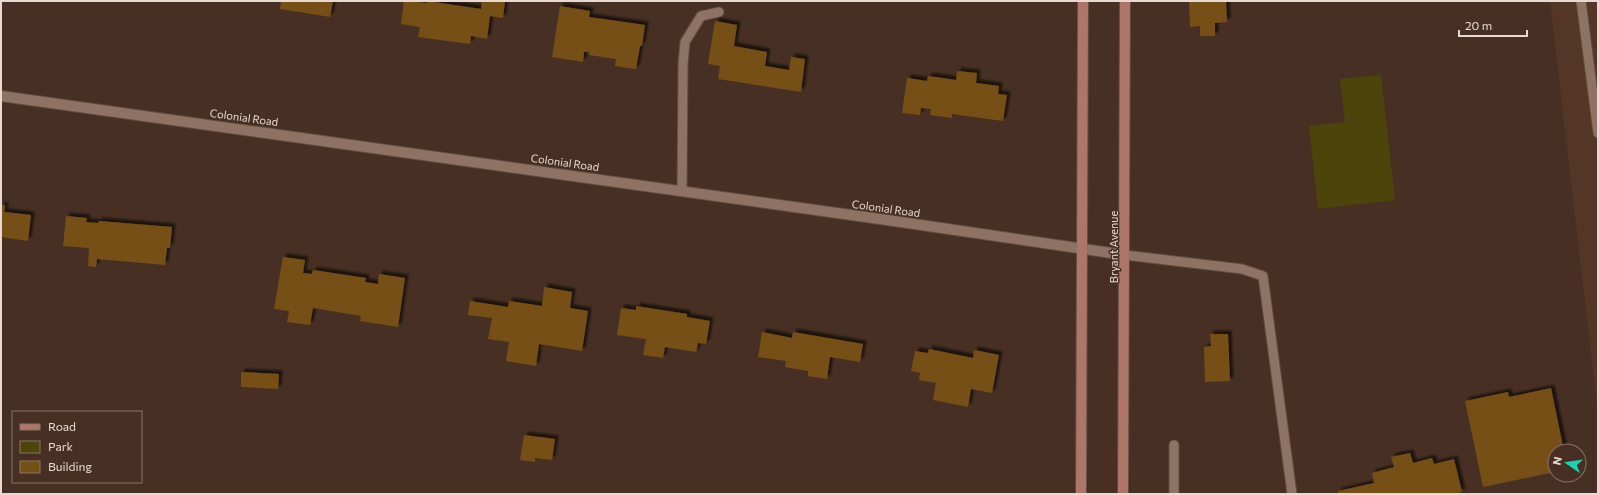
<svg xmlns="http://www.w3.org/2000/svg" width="1599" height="495" viewBox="0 0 1599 495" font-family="Commissioner,sans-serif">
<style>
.built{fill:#543626}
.green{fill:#4d440c}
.building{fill:#755014;filter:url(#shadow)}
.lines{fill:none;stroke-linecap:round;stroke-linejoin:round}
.lane-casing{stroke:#614d42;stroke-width:11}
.street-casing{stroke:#614d42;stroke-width:12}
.secondary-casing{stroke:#614d42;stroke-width:12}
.lane{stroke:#8e7364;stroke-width:9}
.street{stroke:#8e7364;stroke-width:10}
.secondary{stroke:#ae7569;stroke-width:10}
.labels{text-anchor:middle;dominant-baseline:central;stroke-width:3;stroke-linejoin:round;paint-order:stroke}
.street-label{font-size:11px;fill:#e8d9d1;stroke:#473023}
</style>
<defs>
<filter id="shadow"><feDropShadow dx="3.5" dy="-3.5" stdDeviation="1" flood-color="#0009"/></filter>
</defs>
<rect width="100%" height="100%" fill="#473023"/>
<path class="built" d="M1550,1h48v412z"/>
<path class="green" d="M1381,75l14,125 -77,9 -9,-83 36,-4 -5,-43z"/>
<path class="building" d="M281,1h52l-3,16 -50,-8z
M404,1l23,2v-2l54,8 1,-8h23l-2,17 -13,-2 -3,23 -16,-3 -1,8 -52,-7 2,-10 -19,-3z
M1189,1h37l1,21 -12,1v13h-15v-10l-10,1z
M560,6l30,5 -1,6 56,8 -3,21h-2l-4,23 -21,-3 1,-7 -27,-4v-3h-5l-1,10 -31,-5z
M715,21l22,4 -3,21 33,6 -2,14 24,4 2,-13 14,2 -4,33 -83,-13 2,-13 -12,-2z
M957,71l20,2 -1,10 23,3 -1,8 9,1 -4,26 -51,-7v4l-22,-3 1,-6 -10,-1 -1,7 -18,-2 5,-35 20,3 1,-5 28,4z
M1,205h4l-1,7 27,3 -3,26 -27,-4z
M66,216l21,2 -1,4 12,1 1,-2 73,6 -2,21h-3l-2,17 -68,-6 -1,8 -8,-1 1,-18 -26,-2z
M283,257l22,3 -2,13 9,1 1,-4 53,8 -1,4 13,2 1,-10 26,4 -7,49 -38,-6 1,-5 -48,-8 -3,17 -23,-3 2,-11 -15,-2z
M544,287l28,5 -2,16 18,3 -6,40 -43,-7 -3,22 -30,-5 3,-19 -21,-3 4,-21 -24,-3 2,-14 38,6 1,-6 33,5z
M636,306l51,8v3l23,4 -4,23 -8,-1 -2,9 -31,-5 -2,11 -20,-3 3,-16 -29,-4 4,-27 15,2z
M762,332l30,6 1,-6 70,12 -3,18 -30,-5 -3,22 -19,-3v-5l-23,-4 1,-6 -28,-4z
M1210,334h18l2,47 -25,1 -1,-35 7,-1z
M929,349l44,9 1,-8 25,5 -7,38 -21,-4 -3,18 -35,-7 3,-17 -17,-3 1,-7 -9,-2 4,-20 13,2z
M241,372l38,2 -1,15 -37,-2z
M1551,388l13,63h-9v21l-72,15 -18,-86 43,-9 1,5z
M524,435l31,4 -3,21 -17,-2v4l-15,-2z
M1410,453l3,10 19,-5 2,6 20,-5 8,33 -9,2h-115v-3l36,-8 -2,-10 22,-6 -3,-10z"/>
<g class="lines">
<g class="lane-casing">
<path id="lane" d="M1581,1l17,132
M682,191l1,-127 2,-22 16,-26 18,-4
M1125,255l117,14 21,7 29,218
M1174,494v-49"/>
</g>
<g class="street-casing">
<path id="street" d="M1,96l886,124 238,35"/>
</g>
<g class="secondary-casing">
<path id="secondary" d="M1081,494l2,-493
M1123,494l2,-493"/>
</g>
<use href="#lane" class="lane"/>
<use href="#street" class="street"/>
<use href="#secondary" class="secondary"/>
</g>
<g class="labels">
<g class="street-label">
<text transform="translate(244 117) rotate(8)">Colonial Road</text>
<text transform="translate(565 162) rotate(8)">Colonial Road</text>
<text transform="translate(886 208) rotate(8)">Colonial Road</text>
<text transform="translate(1113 247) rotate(-90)">Bryant Avenue</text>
</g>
</g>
<rect width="1599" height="495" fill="none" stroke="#e8d9d1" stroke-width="4"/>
<rect x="12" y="411" width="130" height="72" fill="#473023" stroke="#877469"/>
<rect x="20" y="424" width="20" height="6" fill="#ae7569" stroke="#877469"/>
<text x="48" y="431" font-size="12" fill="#e8d9d1">Road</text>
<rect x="20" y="441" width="20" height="12" fill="#4d440c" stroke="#877469"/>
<text x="48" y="451" font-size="12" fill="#e8d9d1">Park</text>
<rect x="20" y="461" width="20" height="12" fill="#755014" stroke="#877469"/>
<text x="48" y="471" font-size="12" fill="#e8d9d1">Building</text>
<g transform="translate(1567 463) rotate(283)"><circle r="19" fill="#473023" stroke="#877469"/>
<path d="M0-3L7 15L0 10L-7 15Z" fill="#17d5b2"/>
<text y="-6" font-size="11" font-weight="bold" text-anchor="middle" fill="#e8d9d1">N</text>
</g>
<path d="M1459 30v6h68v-6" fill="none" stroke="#e8d9d1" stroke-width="2"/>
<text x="1465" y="30" font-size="12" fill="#e8d9d1" stroke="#473023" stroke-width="3" paint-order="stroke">20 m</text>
</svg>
